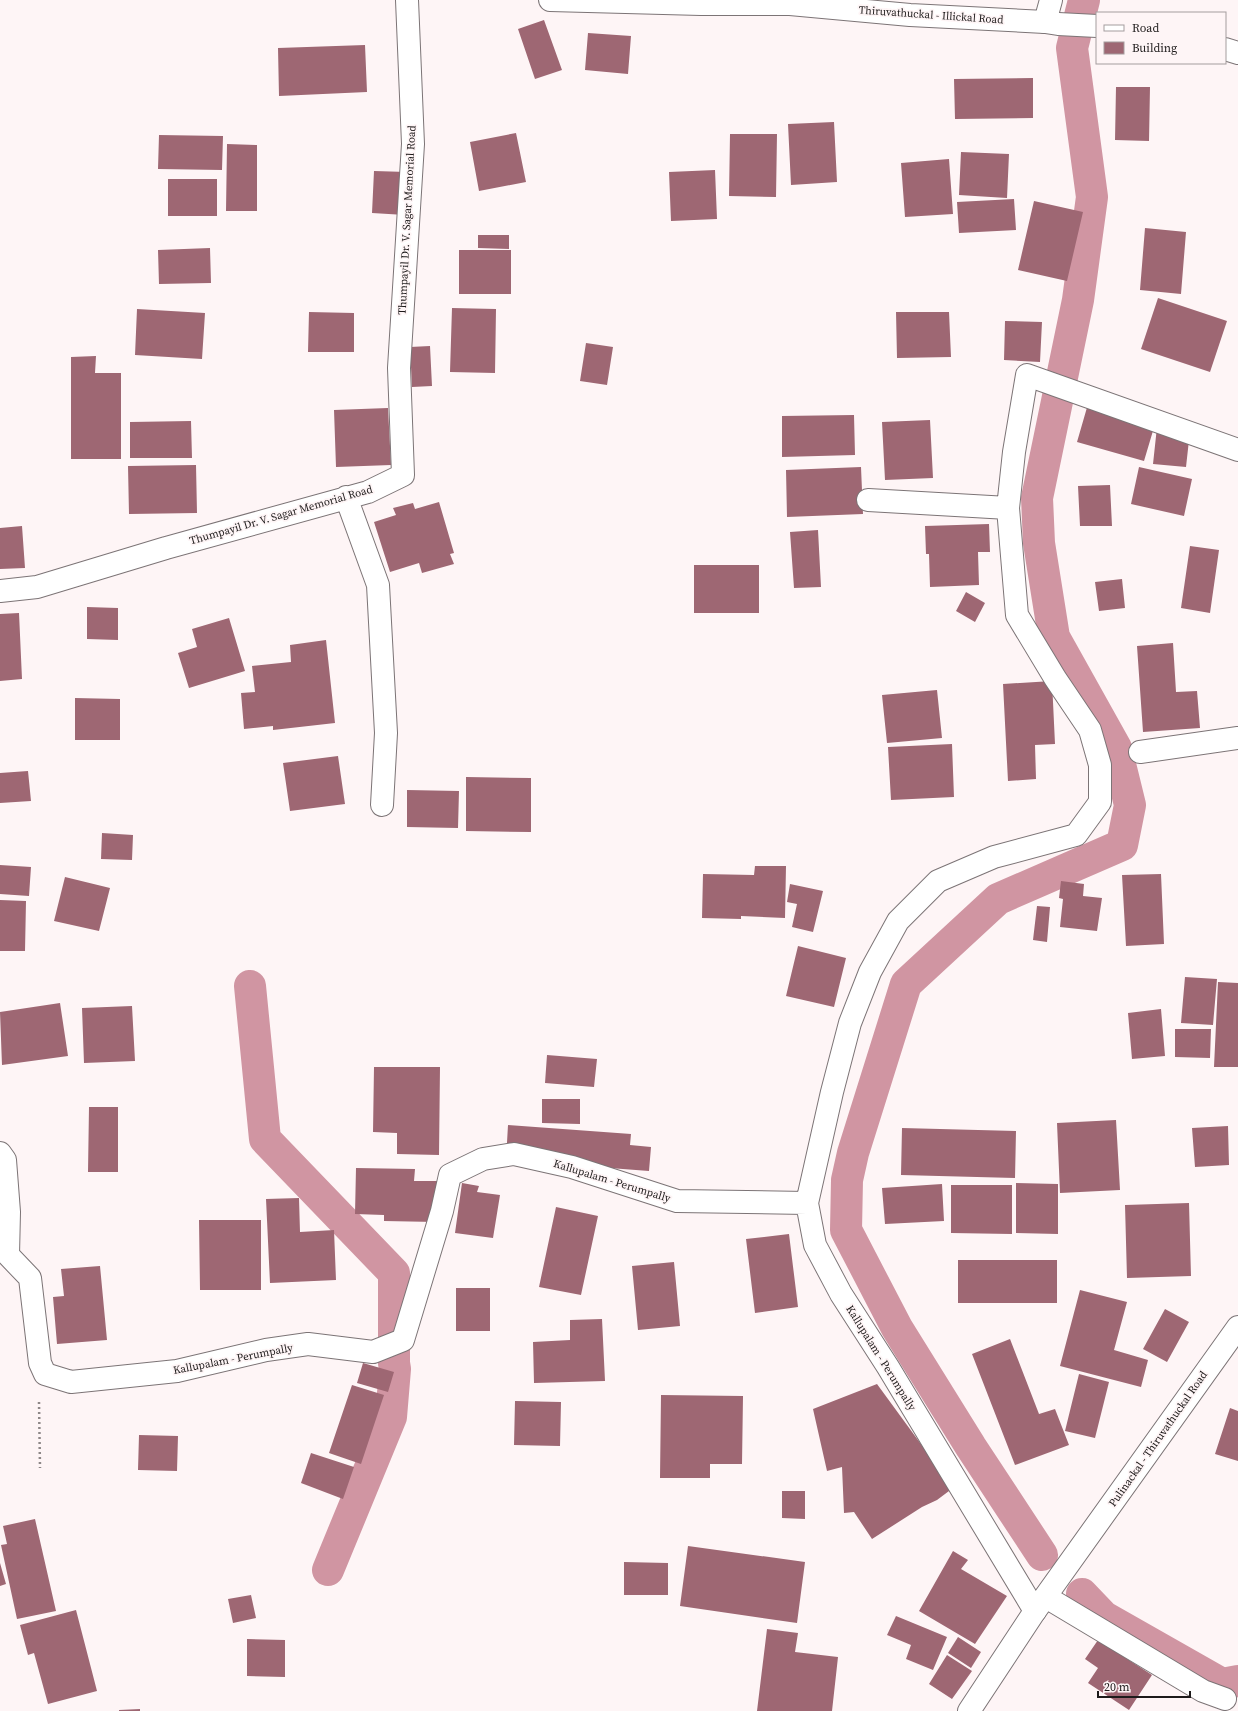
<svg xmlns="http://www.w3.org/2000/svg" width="1238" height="1711" viewBox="0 0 1238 1711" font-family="'Source Serif 4',serif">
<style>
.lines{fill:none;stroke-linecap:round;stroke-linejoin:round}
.canal{stroke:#d095a2;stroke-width:32}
.building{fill:#9e6773}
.minor-casing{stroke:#7c7476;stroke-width:24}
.major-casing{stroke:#7c7476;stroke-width:24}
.path{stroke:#8d8787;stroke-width:2.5;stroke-dasharray:2 3;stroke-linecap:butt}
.minor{stroke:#fff;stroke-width:22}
.major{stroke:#fff;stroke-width:22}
.labels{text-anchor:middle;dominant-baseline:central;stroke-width:3.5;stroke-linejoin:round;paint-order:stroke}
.street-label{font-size:11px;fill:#1d1a1a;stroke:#fef5f6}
</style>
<rect width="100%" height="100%" fill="#fef5f6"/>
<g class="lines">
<path class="canal" d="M250,986l15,153 129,134v90l1,6 -4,48 -63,153
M1042,1555l-71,-108 -74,-119 -51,-98 1,-50 6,-27 53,-169 92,-85 124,-54 8,-40 -14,-57 -62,-111 -15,-94 -2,-45 41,-198 14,-103 -20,-149 12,-48
M1082,1594l22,23 118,67 16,-3"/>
</g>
<path class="building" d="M544,20l18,50 -27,9 -17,-50z
M588,33l43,3 -3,38 -43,-4z
M365,45l2,47 -88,4 -1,-48z
M1033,78v40l-78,1 -1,-40z
M1116,87h34l-1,54 -34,-1z
M834,122l3,60 -46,3 -3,-61z
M516,133l10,49 -47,9 -9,-49z
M730,134h47l-1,63 -47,-1z
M159,135l64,1 -1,34 -64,-1z
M227,144l30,1v66h-31z
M961,152l48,2 -2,44 -48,-3z
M949,159l4,55 -48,3 -4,-54z
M715,170l2,49 -46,2 -2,-49z
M374,171l33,1 -2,43 -33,-2z
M168,179h49v37h-49z
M1014,199l2,31 -57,3 -2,-31z
M1034,201l49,11 -16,69 -49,-11z
M1145,228l41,4 -5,62 -41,-4z
M478,235h31v14l-31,-1z
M210,248l1,35 -52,1 -1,-34z
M459,250h52v44h-52z
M1158,298l69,23 -17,51 -69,-23z
M452,308l44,1 -1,64 -45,-1z
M137,309l68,4 -3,46 -67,-4z
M309,312l45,1v39h-46z
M896,312h53l2,45 -54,1z
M1005,321l37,1 -2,40 -36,-2z
M586,343l27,4 -6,38 -27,-4z
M430,346l2,40 -20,1 -2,-40z
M96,356l-1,17h26v86h-50v-102z
M1088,404l67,20 -11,37 -67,-19z
M388,408l3,57 -55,2 -2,-57z
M854,415l1,40 -73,2v-41z
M930,420l3,58 -48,2 -3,-58z
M191,421l1,37h-62v-36z
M1157,427l33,4 -4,36 -33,-3z
M196,465l1,48 -68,1 -1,-48z
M861,467l2,47 -76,3 -1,-47z
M1139,467l53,12 -8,37 -53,-12z
M1110,485l2,41h-32l-2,-40z
M439,502l15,51 -4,1 4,10 -32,9 -3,-10 -29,9 -16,-50 22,-7 -3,-7 20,-5 2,6z
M989,524l1,28h-12l1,33 -49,2 -1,-33h-3l-1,-28z
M22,526l3,42 -25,1v-41z
M818,530l3,57 -27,1 -4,-56z
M1190,546l29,4 -9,63 -29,-5z
M694,565h65v48h-65z
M1122,579l3,29 -26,3 -4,-29z
M966,592l19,11 -10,19 -19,-11z
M87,607l31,1v32l-31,-1z
M19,613l3,66 -22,2v-67z
M229,618l16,53 -56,17 -11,-35 19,-6 -5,-18z
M326,640l9,83 -62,7v-4l-29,3 -3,-36 14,-1 -3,-26 39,-4 -1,-17z
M1173,643l3,49 21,-1 3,37 -57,4 -6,-86z
M1052,681l3,63 -20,1 1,34 -28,2 -5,-97z
M937,690l5,48 -55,5 -5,-48z
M75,698l45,1v41h-45z
M952,744l2,53 -63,3 -3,-53z
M338,756l7,48 -55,7 -7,-48z
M28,771l3,30 -31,2v-30z
M466,777l65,1v54l-65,-1z
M407,790l52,1 -1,37 -51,-1z
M102,833l31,2 -1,25 -31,-1z
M0,865l31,2 -2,29 -29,-2z
M755,866h31l-1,52 -44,-2v3l-39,-1 1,-44 51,1z
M1161,874l3,70 -38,2 -4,-71z
M65,877l45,11 -11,43 -45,-10z
M1061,881l23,3 -1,12 19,2 -5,33 -37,-4 3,-28 -4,-1z
M790,884l33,7 -10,41 -21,-5 5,-23 -10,-2z
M0,900l26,1 -1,50h-25z
M1037,906l13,1 -3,35 -14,-2z
M798,946l48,12 -12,49 -48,-11z
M1185,977l32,2 -4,46 -32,-2z
M1218,982l20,1v84h-24z
M60,1003l8,53 -66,9 -2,-53z
M132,1006l3,55 -51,2 -2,-55z
M1161,1009l4,47 -33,3 -4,-46z
M1175,1029h36l-1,29 -35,-1z
M547,1055l50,4 -3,28 -49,-4z
M374,1067h66l-1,88 -42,-1v-21l-24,-1z
M542,1099h38v25l-38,-1z
M89,1107h29v65h-30z
M1116,1120l4,70 -60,3 -3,-70z
M508,1125l123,9 -1,11 21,2 -2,24 -143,-11z
M1228,1126l1,39 -34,2 -3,-39z
M902,1128l114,3 -1,47 -114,-3z
M356,1168l59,1 -1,12h23l-1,41 -52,-1v-6l-29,-1z
M462,1183l17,3 -2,6 23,3 -7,43 -38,-5z
M1016,1183l42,1v50l-42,-1z
M942,1184l2,37 -59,3 -3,-36z
M951,1185h61v49l-61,-1z
M299,1198l1,34 34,-2 2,50 -66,3 -4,-84z
M1189,1203l2,73 -64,2 -2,-73z
M556,1207l42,9 -17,79 -42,-8z
M199,1220h62v70h-61z
M789,1234l9,73 -43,6 -9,-74z
M958,1260h99v43h-99z
M674,1262l6,64 -42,4 -6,-64z
M100,1266l7,74 -50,4 -4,-47 11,-1 -3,-27z
M456,1288h34v43h-34z
M1080,1290l47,12 -13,48 34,10 -7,27 -81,-21z
M1165,1309l24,13 -22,40 -24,-13z
M602,1319l3,62 -71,2 -1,-41 37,-2v-20z
M1010,1339l29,75 16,-5 14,36 -54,20 -43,-111z
M363,1363l31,9 -6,20 -31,-9z
M1079,1374l30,8 -14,56 -30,-7z
M877,1384l76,104 -16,12 -15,7 -50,32 -18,-27 -10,1 -2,-46 -15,4 -14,-62z
M352,1385l32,10 -23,69 -32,-11z
M661,1395l82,1 -1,68h-32v14h-50z
M515,1401l46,1 -1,44 -46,-1z
M1230,1408l8,3v50l-23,-7z
M139,1435l39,1 -1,35 -39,-1z
M311,1453l43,14 -11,32 -42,-16z
M782,1491h23v28l-23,-1z
M35,1519l21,92 -39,8 -16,-74 6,-1 -4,-18z
M688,1546l117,16 -8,61 -117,-17z
M953,1551l15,9 -7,9 46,27 -32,48 -56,-33z
M624,1562l44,1v32h-44z
M0,1563l6,21 -6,2z
M251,1595l5,23 -23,5 -5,-24z
M76,1610l21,81 -49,13 -14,-51 -6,2 -8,-30z
M896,1616l51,21 -14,33 -27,-11 5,-14 -24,-10z
M767,1629l31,4 -3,19 43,5 -6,54h-75z
M958,1637l23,15 -10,16 -23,-15z
M247,1639l38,1v37l-38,-1z
M1098,1640l54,35 -23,35 -41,-27 10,-15 -13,-9z
M947,1655l25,16 -20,28 -23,-15z
M140,1709v2h-21v-1z"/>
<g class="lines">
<g class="minor-casing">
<path id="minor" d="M1045,22l6,-22
M346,497l32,88 8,148 -4,72
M868,500l140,8
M0,591l37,-4 129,-39 202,-56 35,-17 -4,-107 14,-224 -6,-144
M1140,752l98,-14
M0,1153l5,7 4,52 -1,43
M8,1255l22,23 10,85 5,11 26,8 106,-11 89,-21 42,-6 65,8 30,-12 39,-129 8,-36 33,-16 31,-5 58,13 105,34 130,2
M1046,1597l157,94 22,8
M1035,1611l-147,-244 -47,-73 -26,-49 -8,-42 25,-111 18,-69 20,-51 28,-51 40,-40 56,-24 82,-22 24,-33v-37l-10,-35 -35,-52 -38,-63 -9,-107 6,-56 13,-77 211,75"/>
</g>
<g class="major-casing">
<path id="major" d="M550,0l151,4h89l120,11 135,7 13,2 39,2
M1225,49l13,4
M969,1711l66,-100 203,-284"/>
</g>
<path class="path" d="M39,1402l1,66"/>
<use href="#minor" class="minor"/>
<use href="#major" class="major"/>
</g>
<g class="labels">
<g class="street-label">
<text transform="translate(931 15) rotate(4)">Thiruvathuckal - Illickal Road</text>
<text transform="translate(407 220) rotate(-87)">Thumpayil Dr. V. Sagar Memorial Road</text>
<text transform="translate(281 515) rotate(-16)">Thumpayil Dr. V. Sagar Memorial Road</text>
<text transform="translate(612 1181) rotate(17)">Kallupalam - Perumpally</text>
<text transform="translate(881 1358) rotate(58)">Kallupalam - Perumpally</text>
<text transform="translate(233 1359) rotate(-11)">Kallupalam - Perumpally</text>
<text transform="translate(1158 1439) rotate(-55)">Pulinackal - Thiruvathuckal Road</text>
</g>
</g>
<rect x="1096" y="12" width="130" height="52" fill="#fef5f6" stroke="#a49d9e"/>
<rect x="1104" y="25" width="20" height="6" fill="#ffffff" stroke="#a49d9e"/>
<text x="1132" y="32" font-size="12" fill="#1d1a1a">Road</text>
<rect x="1104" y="42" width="20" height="12" fill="#9e6773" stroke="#a49d9e"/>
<text x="1132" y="52" font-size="12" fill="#1d1a1a">Building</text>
<path d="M1098 1691v6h92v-6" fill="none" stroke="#1d1a1a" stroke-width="2"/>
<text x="1104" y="1691" font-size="12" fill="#1d1a1a" stroke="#fef5f6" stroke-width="3" paint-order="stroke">20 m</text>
</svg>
